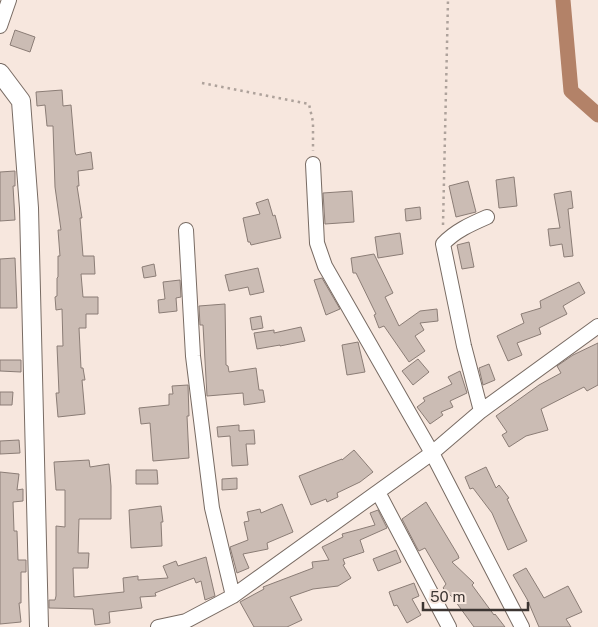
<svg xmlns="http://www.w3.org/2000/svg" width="598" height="627" viewBox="0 0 598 627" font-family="'Public Sans',sans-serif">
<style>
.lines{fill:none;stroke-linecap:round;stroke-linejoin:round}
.canal{stroke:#b38268;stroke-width:15}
.building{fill:#cbbcb4;stroke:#8b7d76}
.minor-casing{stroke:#786b63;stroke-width:16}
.tertiary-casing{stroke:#786b63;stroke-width:20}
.path{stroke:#aea29b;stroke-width:2.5;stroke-dasharray:2.5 4;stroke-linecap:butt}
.minor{stroke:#fff;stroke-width:14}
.tertiary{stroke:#fff;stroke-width:18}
</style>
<rect width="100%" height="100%" fill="#f7e7de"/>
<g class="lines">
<path class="canal" d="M563,0l8,91 27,24"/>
</g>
<path class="building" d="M15,30l20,7 -5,15 -20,-7z
M62,90l1,16 8,-1 4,47 1,3 15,-3 2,17 -15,2 1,15h-2l5,32h-2l3,38h11l1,18h-14l2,23h15v17h-12v14h-7l2,40h2l2,12h-3l3,34 -27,3 -2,-24h3l-2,-47h6l-1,-37 -6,1 -1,-13 2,-1v-18l1,-1v-21h2l-2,-26h3l-6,-43 -2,-61h-6l-2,-21 -8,1 -1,-14z
M15,171v15h-2l2,34 -15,1v-49z
M514,177l3,29 -18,2 -3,-28z
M468,181l8,31 -20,5 -7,-31z
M352,191l2,31 -29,2 -2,-31z
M571,191l2,17 -5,1 5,47 -9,1 -2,-13 -12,2 -2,-17 12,-1 -6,-34z
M268,199l5,17 2,-1 6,23 -30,7 -1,-3h-2l-5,-24 17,-4 -4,-11z
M420,207l1,12 -15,2 -1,-12z
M400,233l3,21 -25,4 -3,-21z
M469,242l5,25 -12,2 -5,-24z
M374,254l19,39 -8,4 14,29 21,-15 17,-2 1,12 -18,2 4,7 -9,6 10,15 -16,11 -25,-36 -5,2 -5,-13 2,-1 -20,-41h-3l-2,-15z
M15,258l2,50h-17v-49z
M154,264l2,12 -12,2 -2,-11z
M258,268l6,24 -14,3 -2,-8 -19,4 -4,-16z
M322,278l18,31 -14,6 -12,-35z
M180,280l1,17 -5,1 1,13 -18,2 -1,-13 7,-1 -2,-17z
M579,282l6,11 -22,13 4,8 -28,14 2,6 -24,9 5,12 -14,6 -11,-25 27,-13 -3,-9 20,-6 -1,-7z
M225,304l1,61 2,1 1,6 27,-4 3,22h4l2,12 -21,3 -1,-12 -36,3 -4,-71h-3l-1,-19z
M261,316l2,12 -11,2 -2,-12z
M301,327l4,14 -25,5v-1l-23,4 -3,-16 20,-3v3z
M358,342l7,30 -18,3 -5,-30z
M598,343v42l-11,6 -3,-4 -43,22 7,21 -22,6 -17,11 -7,-12 5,-3 -11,-16 43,-31 22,-12 -4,-7 16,-11z
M418,359l11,13 -16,13 -11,-14z
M0,360h21v12l-21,-1z
M489,364l6,16 -12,5 -4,-17z
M460,371l7,22 -17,8 3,6 -12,5 2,3 -13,9 -13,-17 8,-6 -2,-3 29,-14 -4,-7z
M188,385l1,31h-2l2,42 -36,3 -3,-38 -9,1 -2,-16 30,-3v-11h4l-1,-8z
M0,392h13l-1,13h-12z
M239,425v6l15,-1 1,14h-9l2,21 -16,1 -2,-30 -12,1 -1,-10z
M19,440l1,13 -20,1v-13z
M354,450l19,22 -13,10 -23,11 1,4 -11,5 -1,-3 -15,6 -12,-29 43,-17v1z
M89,460l1,7 19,-3 2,22v33h-32l-1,34h11l-1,15h-15l1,29 50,-5 -1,-14 15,-2v4l30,-2 -5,-12 13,-5 2,5 28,-9 9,39 -10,4 -4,-19 -5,2 -2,-5 -39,15 1,3 -16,1 2,11 -33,4 1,11 -15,2 -2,-16 -44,-1v-8h6l1,-4v-70l9,1v-37h-9l-2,-28z
M486,467l10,21 3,-3 10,13 -2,1 20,42 -19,9 -16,-37 -19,-25 -3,1 -5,-12z
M136,470h21l1,14h-22z
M0,472l19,2 -2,16 6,-1v12l-10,1 1,29h3l1,29h8v12h-5v31h-2l2,19 -21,2z
M237,478v11l-15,1v-11z
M426,502l32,53 1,3 -7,4 22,21 -2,2 22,30 1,-1 10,13h-31l-21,-29 -10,-10 3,-4 -21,-36 -6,3 -2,-3 -15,-29z
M282,504l11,28 -26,11 1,6 -25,5 6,14 -12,5 -7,-26 18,-7 -4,-18 5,-1 -2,-9 13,-3 1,4z
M161,506l2,16h-2l1,24 -31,2 -2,-38z
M378,510l9,18 -27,12 4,12 -21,7 2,5 -2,1 8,13 -13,8 -25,3 -23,8 12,23 -15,7h-33l-14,-25 24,-13 -1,-2 50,-19 -1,-6 17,-2 -7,-13 21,-10 -1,-3 33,-9 -5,-12z
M396,550l5,12 -23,9 -5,-12z
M526,568l18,30 24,-12 14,26 -16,7 5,8h-32l-12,-28 -14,-24z
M414,583l5,13 -7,3 9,16 -14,8 -10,-18 -3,1 -5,-14z"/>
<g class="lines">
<g class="minor-casing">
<path id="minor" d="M0,26l9,-26
M313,164l4,79 8,23 107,187 90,174
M186,230l7,126 19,152 21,88
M481,411l-17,-65 -21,-102c12,-13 28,-20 44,-27
M378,492l71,135
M158,627l28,-6 47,-25 199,-143 49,-42 117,-85"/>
</g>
<g class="tertiary-casing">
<path id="tertiary" d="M0,73l21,28 8,107 10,419"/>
</g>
<path class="path" d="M202,83l107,21 4,18v29
M443,225l5,-225"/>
<use href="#minor" class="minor"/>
<use href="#tertiary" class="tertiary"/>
</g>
<path d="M423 602v8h105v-8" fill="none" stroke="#3c3532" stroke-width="2.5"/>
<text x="430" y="602" font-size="15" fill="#3c3532" stroke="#f7e7de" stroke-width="4" paint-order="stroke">50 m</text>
</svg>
